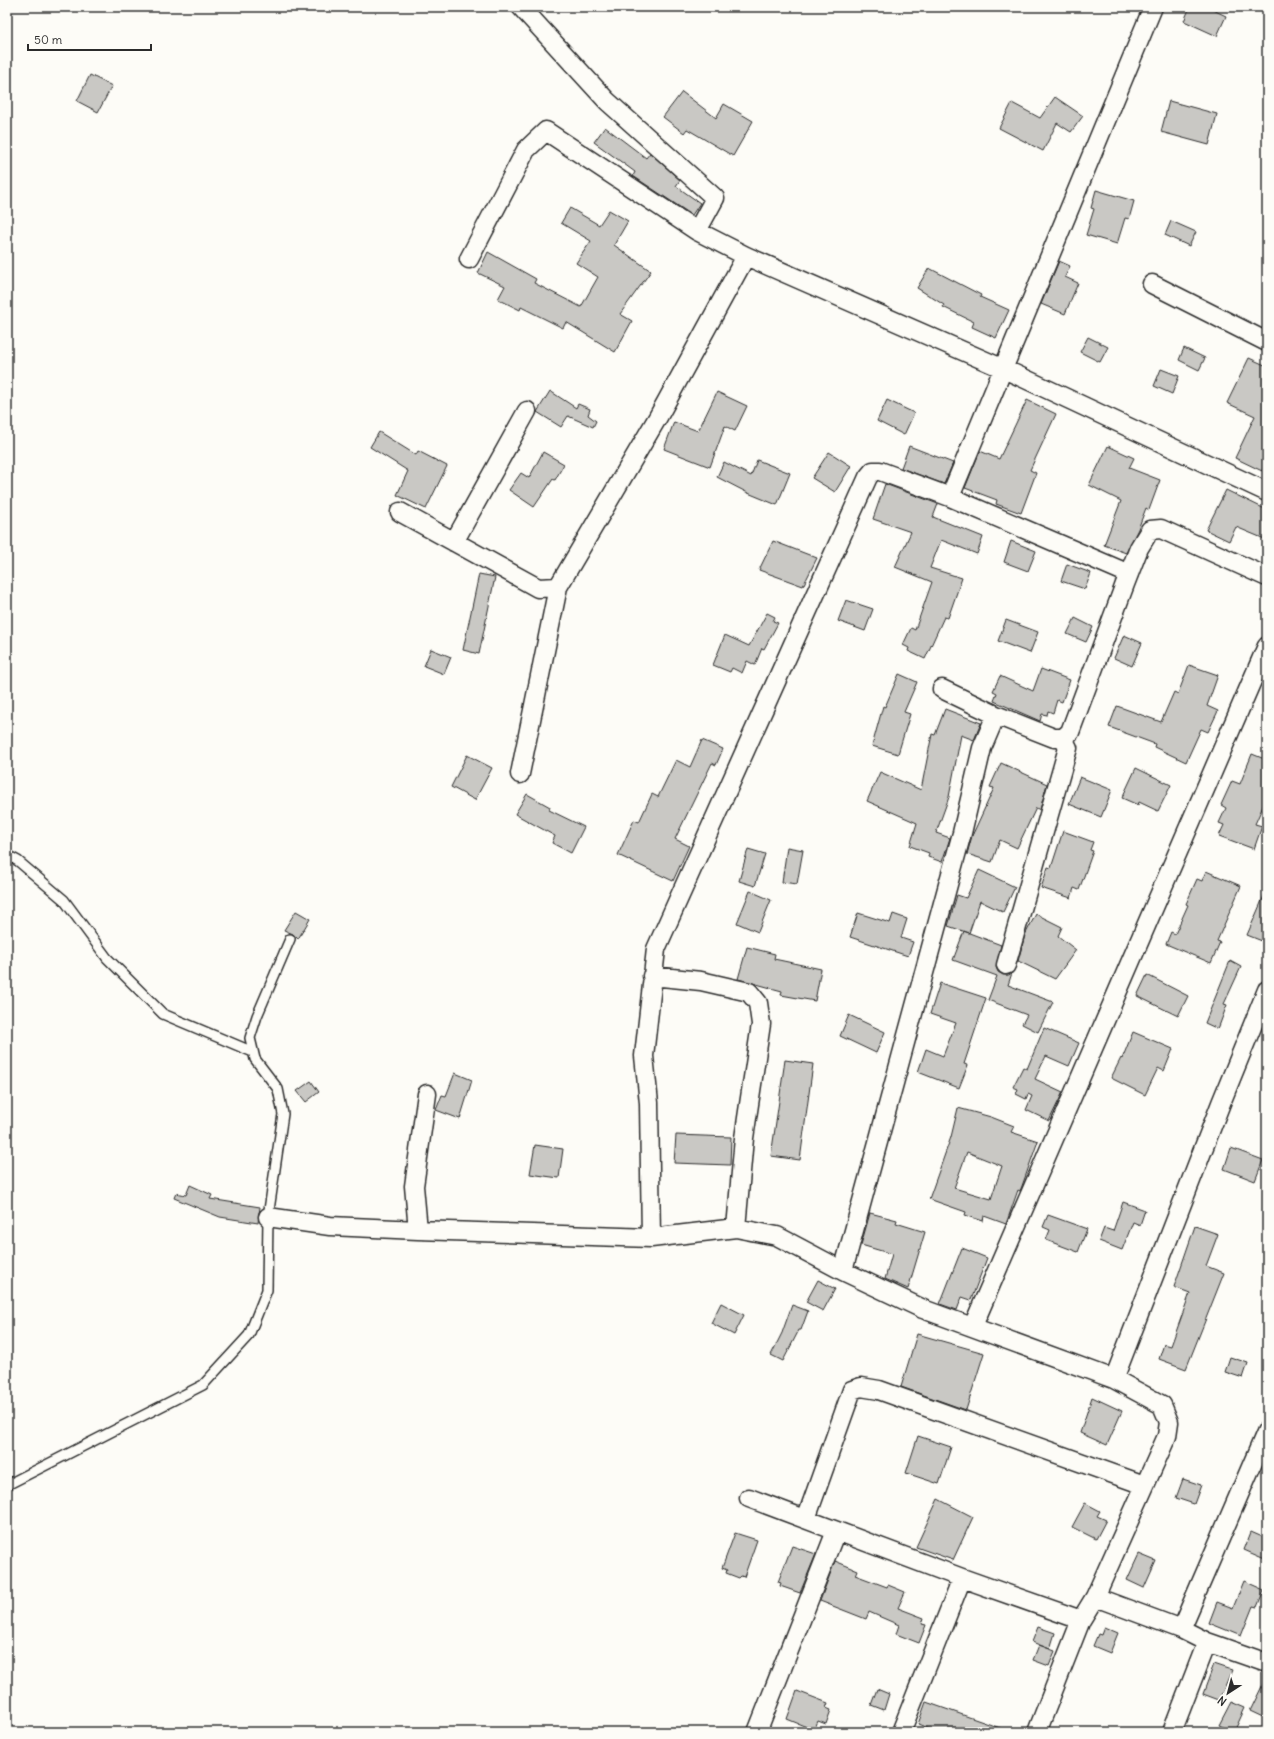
<svg xmlns="http://www.w3.org/2000/svg" width="1274" height="1739" viewBox="0 0 1274 1739" font-family="Delius,sans-serif">
<style>
.building{fill:#c9c8c4;stroke:#2b2b2b;fill-rule:evenodd}
.lines{fill:none;stroke-linecap:round;stroke-linejoin:round}
.lane-casing{stroke:#2b2b2b;stroke-width:12}
.street-casing{stroke:#2b2b2b;stroke-width:21}
.lane{stroke:#fdfcf7;stroke-width:9}
.street{stroke:#fdfcf7;stroke-width:18}
</style>
<rect width="100%" height="100%" fill="#fdfcf7"/>
<filter id="ink" filterUnits="userSpaceOnUse"><feTurbulence type="fractalNoise" baseFrequency=".025" numOctaves="2"/><feDisplacementMap in="SourceGraphic" scale="8" xChannelSelector="R" yChannelSelector="G"/><feConvolveMatrix kernelMatrix="1 2 1 2 8 2 1 2 1" color-interpolation-filters="sRGB"/></filter>
<g filter="url(#ink)">
<path class="building" d="M1190,7h17l19,9 -9,20 -33,-15z
M90,75l22,11 -14,26 -21,-11z
M682,92l34,26 8,-14 29,17 -20,35 -46,-27 -3,4 -21,-16z
M1055,97l28,19 -12,16 -14,-9 -14,28 -44,-23 13,-25 28,15z
M1169,101l48,13 -8,31 -48,-13z
M605,127l41,31 4,-5 30,27 -4,6 24,17 -8,12 -59,-39 2,-4 -41,-30z
M1096,190l38,11 -5,18 -4,-1 -8,26 -31,-9 8,-26 -3,-1z
M570,208l29,17 10,-15 19,11 -14,24 37,26 -31,43 12,7 -17,31 -49,-30 -3,6 -42,-21 -1,3 -22,-11 7,-13 -27,-13 10,-21 48,27 -2,4 47,24 17,-30 -22,-14 15,-22 -30,-18z
M1171,221l25,11 -7,14 -24,-11z
M1059,261l11,5 -5,11 13,6 -13,31 -24,-10z
M929,268l52,27 -1,2 29,13 -13,28 -24,-11 2,-5 -31,-15 1,-2 -27,-17z
M1088,337l20,10 -8,15 -20,-10z
M1184,348l21,10 -6,12 -20,-10z
M1249,358l18,8v94l-5,11 -27,-13 20,-42 -28,-13z
M1161,369l18,7 -7,18 -18,-8z
M550,391l26,17 2,-4 12,5 -2,6 8,6 -3,6 -25,-11 -7,11 -24,-15z
M717,392l30,14 -12,25 -10,-5 -15,41 -46,-18 10,-27 24,9z
M887,400l27,13 -10,22 -27,-14z
M1027,400l29,14 -26,56 6,3 -15,40 -25,-9 1,-4 -32,-12 15,-37 19,8z
M379,432l37,23 2,-4 29,15 -21,43 -29,-14 11,-24 -38,-24z
M909,446l44,17 -9,21 -43,-16z
M1108,446l26,12 -5,10 31,12 -11,30 -3,-2 -8,21 -12,24 -22,-8 17,-44 -32,-16z
M543,452l21,12 -9,16 -2,-1 -19,28 -25,-17 12,-17 8,5z
M829,452l22,14 -16,26 -23,-14z
M757,460l33,13 -13,32 -29,-12 -31,-16 7,-15 27,14z
M885,484l53,20 -5,13 50,20 -6,17 -36,-14 -11,28 32,10 -14,40 -4,-1 -19,42 -17,-8 1,-3 -6,-3 8,-17 4,2 17,-48 -37,-15 16,-35 -38,-13z
M1226,490l41,20v30l-31,-13 -7,14 -23,-11z
M773,541l44,17 -14,28 -44,-16z
M1011,541l25,10 -8,20 -24,-9z
M1067,564l24,9 -6,16 -24,-8z
M479,574l16,3 -16,77 -16,-4z
M846,600l27,9 -8,22 -27,-10z
M767,613l8,4 -2,4 5,2 -14,26 -2,-1 -7,17 -8,-4 -5,12 -10,-5 -2,4 -17,-7 12,-30 24,11z
M1075,618l18,9 -7,15 -19,-8z
M1006,620l32,12 -8,21 -32,-12z
M1124,635l18,8 -10,23 -18,-8z
M431,649l20,8 -7,17 -20,-8z
M1189,665l29,10 -11,31 11,5 -10,21 -7,-3 -15,33 -32,-15 1,-3 -46,-17 8,-21 44,16 13,-30 4,2z
M1041,669l29,11 -8,22 -5,-2 -4,13 -5,-2 -1,4 -5,-1 -2,7 -46,-20 3,-8 -4,-2 7,-15 33,15z
M899,674l18,8 -13,30 6,2 -12,40 -26,-8 11,-40 2,1z
M945,709l36,14 -7,17 -13,-5 -12,62 -13,36 14,5 -8,24 -14,-5 1,-4 -19,-7 7,-23 -50,-22 13,-29 41,18 11,-56 3,1z
M702,740l21,9 -7,16 -4,-2 -37,76 14,7 -16,35 -55,-26 16,-35 5,2 13,-28 6,3 18,-37 14,7z
M1252,754l15,6v37l-12,27 7,2 -8,23 -35,-13 5,-11 -5,-2 7,-15 -5,-3 11,-24 8,3z
M467,755l25,13 -17,32 -24,-13z
M1001,763l46,21 -7,26 -4,-2 -19,40 -17,-8 -8,22 -25,-8 5,-18 22,-48 -4,-1z
M1136,768l35,17 -13,26 -19,-9 -1,3 -16,-7z
M1080,777l32,13 -11,27 -32,-13z
M527,794l23,13 -1,3 35,17 -13,26 -19,-10 3,-7 -40,-22z
M1063,831l30,11 -3,8 3,1 -14,39 -5,-2 -3,10 -30,-10 7,-21 3,1z
M787,847l16,3 -6,34 -15,-2z
M748,849l17,5 -10,32 -16,-5z
M979,870l36,17 -12,25 -23,-11 -11,32 -21,-7 9,-31 9,3z
M1206,871l35,15 -24,55 3,1 -9,21 -45,-19 5,-12 4,2 13,-29 -2,-1 11,-25 5,2z
M1267,889v54l-20,-8z
M750,891l21,9 -13,32 -21,-9z
M296,911l14,8 -12,20 -5,-5 -9,-4z
M858,913l32,10 3,-9 14,5 -6,19 12,4 -5,14 -58,-19z
M1036,914l26,13 -4,9 18,14 -21,29 -37,-18 7,-26z
M964,931l37,14 -5,22 2,5 5,3h5l4,-2 -4,12 45,17 -15,30 -16,-8 5,-9 -39,-15 9,-24 -44,-16z
M747,947l28,7 -1,5 47,10 -6,32 -34,-6 1,-4 -44,-12z
M1230,961l11,6 -17,37 3,1 -9,24 -13,-6z
M1147,975l41,21 -10,20 -41,-20z
M940,983l46,15 -22,66 4,1 -9,23 -41,-16 8,-23 17,7 13,-33 -26,-9z
M849,1015l36,17 -9,21 -36,-17z
M1044,1028l35,15 -10,23 -23,-10 -11,23 28,13 -14,29 -23,-11 6,-14 -4,-2 -2,5 -10,-5 2,-5 -5,-2 10,-20 4,2z
M1133,1032l40,17 -9,22 -6,-3 -13,27 -34,-17 10,-20 1,1z
M785,1060l28,4 -13,96 -29,-4z
M455,1073l17,7 -12,39 -24,-9 6,-15 4,1z
M311,1081l8,11 -13,10 -9,-11z
M958,1108l33,9 23,9 -3,6 27,9 -16,45 -2,5 -2,-1 -12,34 -22,-8 -1,5 -18,-6 1,-3 -37,-13 22,-62zM967,1152l35,14 -11,33 -37,-11z
M676,1135l55,2 -1,28 -56,-2z
M535,1145l28,4 -4,29 -29,-4z
M1231,1148l32,12 -8,21 -31,-12z
M190,1185l22,10 -2,4 50,8 -2,16 -38,-6 -46,-19 2,-5 10,2z
M1123,1202l22,8 -5,15 -7,-3 -11,28 -23,-9 5,-13 9,3z
M870,1213l27,7 -1,3 29,9 -17,57 -23,-10 7,-25 -31,-9z
M1048,1215l39,14 -9,23 -32,-12 4,-10 -7,-3z
M1195,1226l23,8 -12,32 18,7 -38,96 -27,-10 5,-15 7,2 19,-53 -16,-6z
M962,1248l25,10 -16,42 -9,-3 -5,13 -17,-6z
M818,1280l17,9 -12,22 -17,-9z
M721,1303l23,12 -10,20 -23,-12z
M792,1305l16,6 -7,19h-2l-16,31 -12,-6 11,-22z
M917,1334l67,19 -18,57 -65,-23z
M1230,1357l18,6 -5,15 -18,-6z
M1092,1397l30,14 -15,34 -27,-12z
M918,1436l33,11 -12,37 -33,-11z
M1183,1479l18,6 -7,19 -18,-6z
M938,1499l35,18 -20,43 -37,-13z
M1085,1503l15,8 -3,5 9,4 -10,19 -24,-12z
M1251,1532l16,7v21l-23,-10z
M735,1533l22,7 -13,37 -3,-1 -2,2 -13,-5 1,-3 -5,-2z
M792,1546l24,8 -16,39 -20,-7 1,-3 -3,-1z
M1139,1554l17,7 -12,27 -17,-8z
M835,1561l22,9 -2,5 32,12 1,-2 17,7 -7,16 26,10 -2,6 4,1 -7,18 -23,-9 3,-9 -30,-13 -3,7 -46,-18z
M1244,1581l20,9 -7,17 -4,-1 -12,30 -32,-13 8,-21 16,6z
M1038,1627l17,6 -5,16 -18,-7z
M1104,1627l14,6 -8,20 -17,-7 5,-12 3,1z
M1039,1645l16,6 -6,15 -16,-6z
M1214,1664l18,6 -13,30 -16,-6z
M1267,1676v43l-17,-8z
M877,1689l12,5 -5,16 -13,-5z
M797,1691l31,12 -2,5 5,2 -5,14 -8,-3 -4,9 -27,-11z
M926,1702l77,27v3h-66l-19,-8z
M1231,1702l14,6 -11,24 -15,-7z"/>
<g class="lines">
<g class="lane-casing">
<path id="lane" d="M7,855l11,6 46,39 43,58 56,56 90,38
M7,1485l196,-100 46,-50 18,-45 1,-73 15,-103 -5,-25 -23,-30 -5,-21 7,-22 33,-77"/>
</g>
<g class="street-casing">
<path id="street" d="M521,7l86,94 108,97 -18,33
M469,259l57,-109 20,-19 151,100 49,25 258,113 263,123
M1152,284l115,58
M950,497l203,-490
M400,512l138,76 20,-1
M454,542l73,-131
M942,689l54,26 58,23h9l7,-6 55,-148 14,-36 11,-18 11,-1 106,48
M520,774l38,-187 100,-170 88,-161
M1006,965l62,-217 -5,-10
M652,976l49,5 48,11 9,11 3,21 -17,114 -8,90
M268,1217l62,9 88,4 233,8 85,-10 41,8 66,35 80,38 191,70 48,26 7,17 -2,14 -72,161 86,32 26,13 60,21
M418,1230l-4,-44 13,-92
M651,1238l-2,-135 -5,-47 12,-107 212,-472 5,-6h7l70,26 179,77
M843,1271l119,-438 20,-85 14,-33
M973,1326l294,-680
M1114,1379l107,-276 46,-113
M749,1498l213,80 119,42 14,-23
M806,1519l46,-129 9,-3 18,3 265,95
M1181,1629l86,-199
M757,1732l79,-201
M901,1732l61,-154
M1037,1732l44,-112
M1172,1732l35,-90"/>
</g>
<use href="#lane" class="lane"/>
<use href="#street" class="street"/>
</g>
</g>
<rect width="1274" height="1739" fill="none" stroke="#fdfcf7" stroke-width="24"/>
<rect x="12" y="12" width="1250" height="1715" fill="none" stroke="#2b2b2b" stroke-width="1.5" filter="url(#ink)"/>
<g transform="translate(1228 1693) rotate(216)" stroke="#fdfcf7" stroke-width="3" paint-order="stroke">
<path d="M0-3L7 15L0 10L-7 15Z" fill="#2b2b2b"/>
<text y="-6" font-size="11" font-weight="bold" text-anchor="middle" fill="#2b2b2b">N</text>
</g>
<path d="M28 44v6h123v-6" fill="none" stroke="#2b2b2b" stroke-width="2"/>
<text x="34" y="44" font-size="12" fill="#2b2b2b" stroke="#fdfcf7" stroke-width="3" paint-order="stroke">50 m</text>
</svg>
